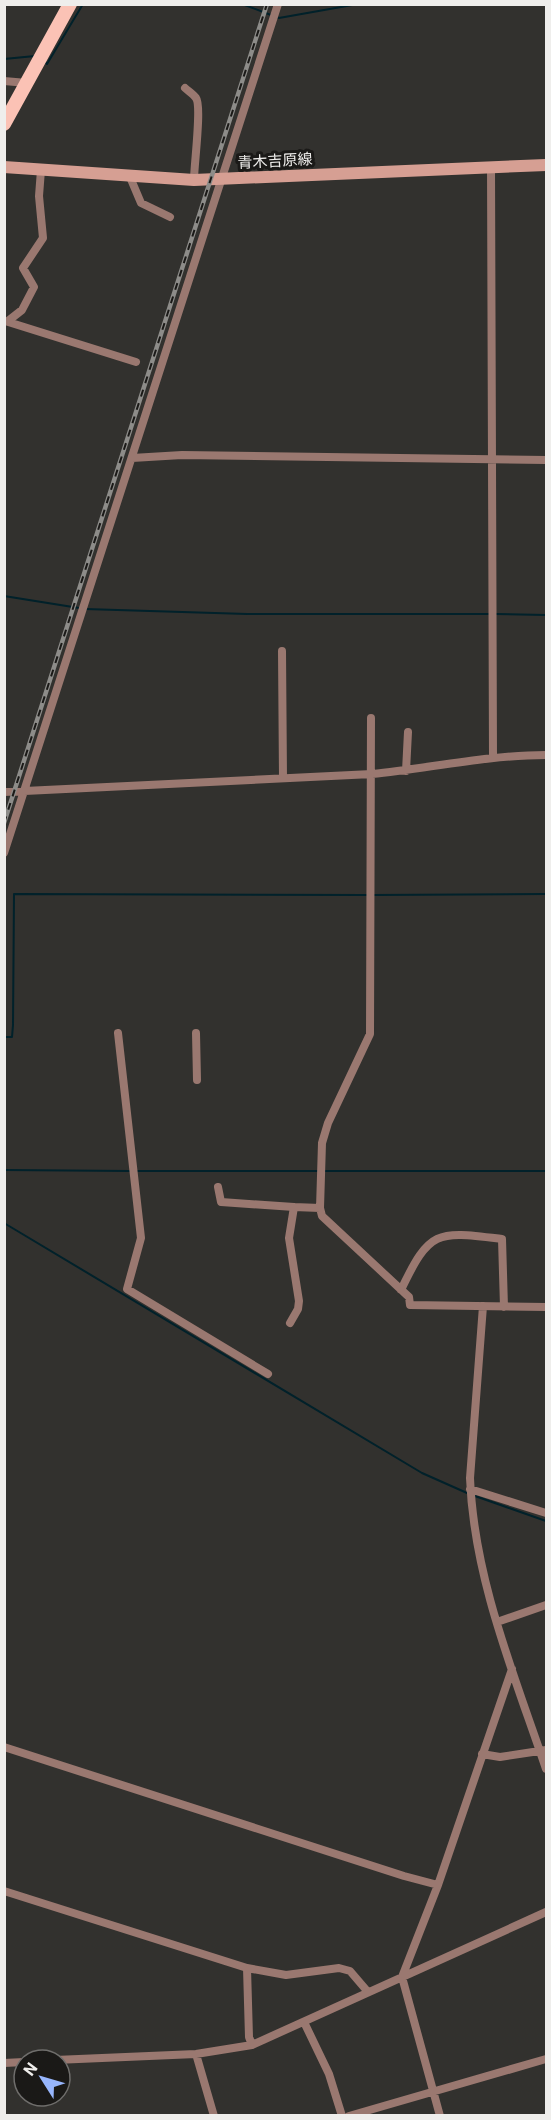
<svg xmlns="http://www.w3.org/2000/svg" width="551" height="2120" viewBox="0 0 551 2120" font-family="Roboto,'Noto Sans JP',sans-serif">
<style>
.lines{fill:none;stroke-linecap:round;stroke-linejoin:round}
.stream{stroke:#01212a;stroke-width:2}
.minor{stroke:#9a7870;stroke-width:8}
.secondary{stroke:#d69f93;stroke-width:12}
.primary{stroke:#fbc2b5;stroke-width:14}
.rail-casing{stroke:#8d8c89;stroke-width:4.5}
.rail{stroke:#1a1917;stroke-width:2;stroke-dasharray:7;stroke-linecap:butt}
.labels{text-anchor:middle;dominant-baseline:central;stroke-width:6;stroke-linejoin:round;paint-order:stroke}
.street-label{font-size:15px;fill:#efeeec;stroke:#1a1917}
</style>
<rect width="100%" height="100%" fill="#32312e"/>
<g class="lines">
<path class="stream" d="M242,4l37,14 79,-14
M4,59l31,-3
M45,62l2,2 36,-60
M4,596l75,12
M85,609l162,5h243
M495,614l51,1
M372,895l174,-1
M4,1037h8l1,-12 1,-131 353,1
M4,1170l126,1
M135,1171h184
M324,1171h222
M4,1223l418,250 45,20
M475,1496l71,25"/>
<path class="minor" d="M4,81l23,2
M185,88c3,3 8,6 11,10 6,8 -2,67 -2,82
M491,168l2,589
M130,177l11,26 29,14
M5,321l131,41
M8,321l14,-11 12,-23 -11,-19 20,-30 -4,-42 2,-26
M132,458l50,-3 364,5
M282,651l1,127
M371,718l-1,316 -42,89 -6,20 -2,65 2,8 87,81 1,8 136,2
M406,771l2,-39
M4,792l368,-18c58,-6 116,-19 174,-19
M4,853l274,-849
M118,1033l23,205 -14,51 141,85
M196,1033l1,47
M218,1187l3,15 73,5
M401,1290c29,-61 36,-59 101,-51l2,68
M483,1306l-13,172c4,101 44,196 76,291
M290,1323l8,-14 1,-8 -10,-63 5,-31 26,1
M470,1489l76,24
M497,1622l49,-17
M4,1747l400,129 34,9
M482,1754l18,3 46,-7
M4,1891l243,77 2,69 3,8
M247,1968l39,7 53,-7 11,3 18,21
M304,2022l25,52 13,42
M196,2054l18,62
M55,2060l141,-6 56,-9 294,-133
M4,2063l20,-1
M349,2116l197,-57
M440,2116l-38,-139 36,-92 74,-216"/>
<path class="secondary" d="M4,167l190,13 352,-15"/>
<path class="primary" d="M4,124l66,-120"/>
<g class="rail-casing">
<path id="rail" d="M4,823l263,-819"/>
</g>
<use href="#rail" class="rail"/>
</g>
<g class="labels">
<g class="street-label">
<text transform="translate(275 161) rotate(-3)">青木吉原線</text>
</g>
</g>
<rect width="551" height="2120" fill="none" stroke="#efeeec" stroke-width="12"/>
<g transform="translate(42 2078) rotate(307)"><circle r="28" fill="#1a1917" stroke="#6f6e6c" stroke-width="1.5"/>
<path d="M0-4.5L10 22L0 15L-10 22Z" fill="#97b6fd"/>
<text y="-9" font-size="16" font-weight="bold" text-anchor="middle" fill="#efeeec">N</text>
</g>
</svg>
